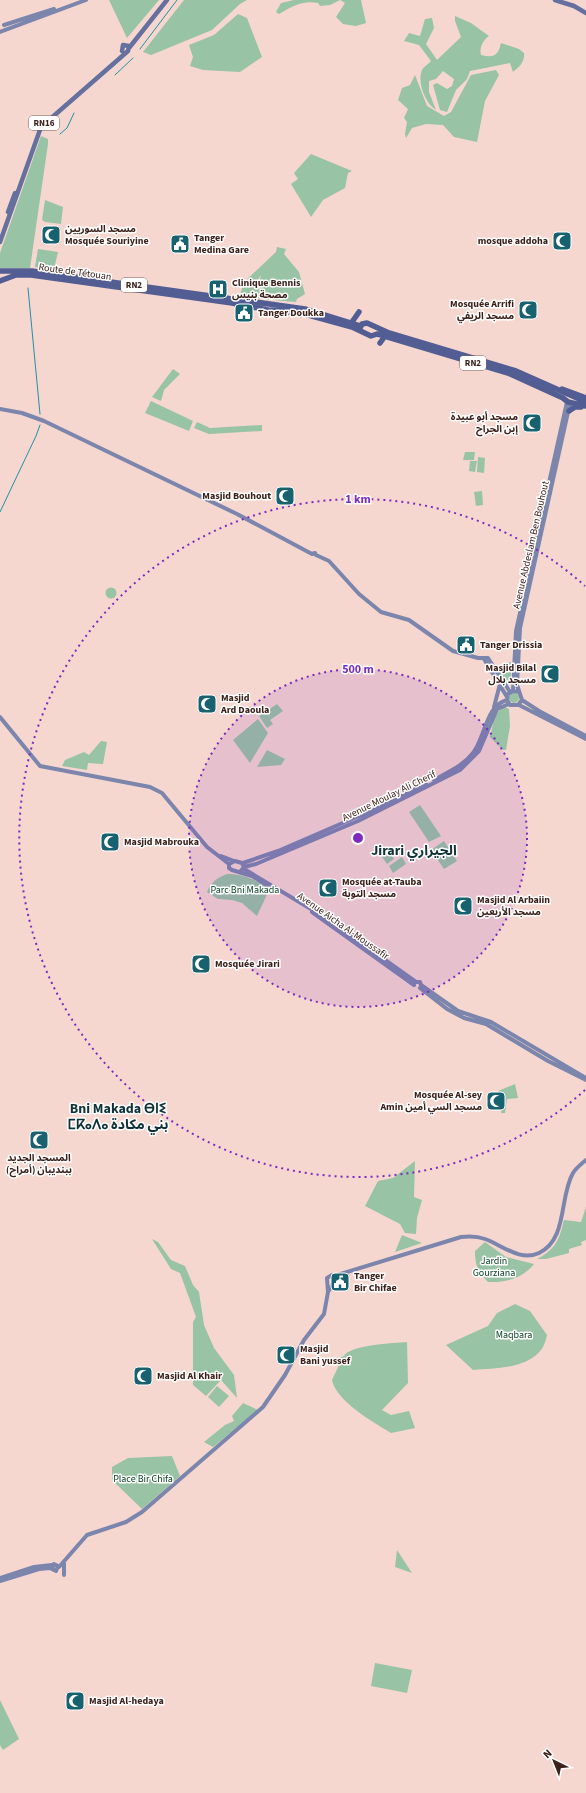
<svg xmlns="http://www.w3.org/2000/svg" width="586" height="1793" viewBox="0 0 586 1793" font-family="'Source Sans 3','Noto Sans Arabic','Noto Sans Tifinagh',sans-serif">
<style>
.green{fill:#98c3a4}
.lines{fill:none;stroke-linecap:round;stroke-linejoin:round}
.stream{stroke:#2091a6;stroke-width:1}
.secondary{stroke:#7c85ac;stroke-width:4}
.primary{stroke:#65709f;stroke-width:4.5}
.highway{stroke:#525d93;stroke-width:5.5}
.ring{fill:none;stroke:#7b2cbf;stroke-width:2;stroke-dasharray:2 4}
.labels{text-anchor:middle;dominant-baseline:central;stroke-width:3;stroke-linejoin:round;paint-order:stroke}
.shield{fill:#fff;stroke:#76645f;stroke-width:1}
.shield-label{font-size:9px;font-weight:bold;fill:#3c211b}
.poi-label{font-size:10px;font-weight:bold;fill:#3c211b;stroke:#fff;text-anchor:start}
.street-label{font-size:10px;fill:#3c211b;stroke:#fff}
.park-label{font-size:10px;fill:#023b1d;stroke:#fff}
.district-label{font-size:14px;font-weight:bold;fill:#0f3138;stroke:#fff}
.centre{fill:#7b2cbf;stroke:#fff;stroke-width:2}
.ring-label{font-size:12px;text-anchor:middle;font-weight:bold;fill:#7b2cbf;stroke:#fff;stroke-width:3;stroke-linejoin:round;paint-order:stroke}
</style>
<rect width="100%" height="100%" fill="#f5d7d0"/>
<path class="green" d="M109,0h50l-32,38z
M184,0h63l-7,4 -28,26 -61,25 -8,-3z
M294,0h67l5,23 -10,3 -13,-2 -7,-7 9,-14 -5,-3 -10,5 -10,1 -2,-3c-15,-3 -26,3 -39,11l-3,-2 5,-9z
M238,14l9,4 15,39 -22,15 -37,-2 -13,-4 3,-9 -4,-12 25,-10z
M455,16l16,7 18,13c-6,4 -10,12 -8,19 13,3 17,1 20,-12l18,6 5,4c1,9 -5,14 -11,19l-3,-9 -40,8 -3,8 -11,11 -9,22 -7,-2 -7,-25 4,-2 10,6 5,-3 2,-7 -11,-8 -7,8 -7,2v11l7,18c-11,-7 -19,-28 -14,-40 2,-4 7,-6 9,-9l-12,-16 -15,-4 5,-8 11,3 5,-17 7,-1 2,10 -8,16 11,16 24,-23 -6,-16z
M496,70l3,5 -14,26 -8,41 -23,-5 -11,-12 -17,-1 -14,4 -6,10 -1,-4 2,-12 -3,-4 4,-9 -10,-9 4,-12 8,-3 5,-10 12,31 17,10 7,-4 20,-37z
M41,136l7,3v5l-18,124h-30v-15z
M311,154l41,17 -4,2 -3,15 -22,12 -12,17 -20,-33 7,-5 -4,-6z
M45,200l18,7 -2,17 -16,-2 -3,-2z
M277,247l9,2 -2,5 15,18 6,22 -8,5 -1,3 -22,-2 10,-7c-17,11 -28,-1 -23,-18 -10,13 3,17 8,25l-29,-5 4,-13 32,-30z
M38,249l20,3 -4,17 -19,-2z
M173,369l7,5 -16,16 -3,11 -9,-4z
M151,401l42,20 -4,10 -44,-18z
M197,422l13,6 52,-3v6l-53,3 -15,-6z
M465,452h10l-1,8h-11z
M478,457l7,1 -1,15 -7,-1z
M470,461h7l-2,11 -6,-1z
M482,491l1,14 -7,1 -2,-14z
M105.5 593a5.5 5.5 0 1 1 11 0a5.5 5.5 0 1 1-11 0Z
M511,662v20l-4,3 -12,-18z
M509 698a5 5 0 1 1 10 0a5 5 0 1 1-10 0Z
M277,704l6,7 -13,9 3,4 -6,4 -8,-12z
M504,707l5,2 1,17 -4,24h-3l-13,-13c3,-10 3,-25 14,-30z
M258,719l10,14 -18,30 -17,-23z
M101,741l6,1 -4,22 -15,-1 -1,7 -25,-4 3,-6 19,-8 5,3z
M267,750l18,9 -4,6 -24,2z
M420,805l21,31 -12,6 -20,-30z
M444,841l13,20 -13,8 -13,-19z
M385,846l9,13 -7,5 -9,-13z
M402,857l4,7 -13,9 -4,-7z
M227,874c17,0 28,6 43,14l-13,28 -15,-13 -10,-3 -14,-1 -11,-7c4,-10 10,-14 20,-18z
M515,1084l3,14 -11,1 -2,14h-4l1,-8 -4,-14z
M415,1161l-1,36 8,3 -5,18 -1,16 -11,-1 -5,-9 -35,-18 13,-25 15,-3z
M586,1207v33l-5,2 1,3 -13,4v4l-23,6h-9c19,-10 22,-19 27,-39l17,2z
M402,1235l20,8 -27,9z
M152,1239l6,3 13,18 14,6 8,19 6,7 5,33 10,23 20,27 3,23 -16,-18 -15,16 -13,-11v-63l3,-5 -16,-44 -9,-4z
M485,1242l21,15 28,7c-11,14 -28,19 -46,18 -10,-10 -13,-17 -13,-31z
M515,1304l15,7 17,24c-1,5 -3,11 -6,15 -15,19 -46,18 -68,20l-27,-25 42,-19 9,-13z
M407,1342l1,41 -26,27 9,5 18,-4 6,17 -24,5c-18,-11 -55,-32 -59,-53l8,-17 -1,-5 5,-2c6,-11 50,-13 63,-14z
M217,1386l12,10 -10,11 -11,-10z
M243,1403l15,7 -45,37 -9,-5 21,-17 9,-4 -2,-5z
M172,1456l8,20 -38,33 -30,-29v-13l16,-9z
M397,1550l15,23 -17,-6z
M375,1663l37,7 -5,23 -36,-7z
M0,1700l19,39 -16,11 -3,-5z"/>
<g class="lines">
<path class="stream" d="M140,49l37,-49
M115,75l18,-17
M60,134l7,-6 7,-15
M28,288l12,126
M0,512l36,-76 4,-11"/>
<path class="secondary" d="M4,25l50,-16
M0,32l86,-32
M0,409l22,4 22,8 193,93 75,40 3,-1 1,2 13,6 30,33 22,18 28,8 44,31 25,7h10l22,34
M484,659l23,38
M513,691l3,-60 51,-229
M519,692l-6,-1 -5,3 -1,6 3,5h8l4,-5 -5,-15 3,-57 50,-225
M522,700l17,11 47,25
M519,705l67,34
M494,707l6,-23
M0,717l40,49 110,21 12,6 45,54 22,17
M434,780c14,-8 29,-14 39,-27 12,-15 13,-48 34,-53
M221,856l13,5
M243,863l35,-12 97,-42 51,-25
M244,867l12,-3 102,-43 102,-51 19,-19 18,-42 12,-5
M244,869l82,49 90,64h4l1,3 37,26 33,11 95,56
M240,872l4,-5 -2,-4 -7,-2 -6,3v4l3,2 20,6 15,9
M312,912l102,73
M420,988l27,21 17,9 22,6 62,37 38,19
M334,1276l127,-39c8,-1 16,-1 24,2 17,6 35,23 54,14 29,-14 20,-56 34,-80 3,-5 8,-9 13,-13
M64,1563v12
M59,1567l28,-32 39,-13 16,-10 121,-105 22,-32 19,-35 20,-26 4,-22 -1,-14 5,-3 3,2v4l-7,11
M0,1578l34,-11 18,-2
M0,1581l39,-12 11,-1 6,3 2,-5 -4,-2 -2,5"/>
<path class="primary" d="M555,0l19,6 12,7
M129,48l38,-48
M8,212l7,-19
M0,242l41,-115 87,-76 1,-5 -6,-1 -1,6"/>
<path class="highway" d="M0,271h32l273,38 55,17
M0,281l16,-6h15l201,28 36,7 33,3 51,14 19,9 6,-2 4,1 127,38 55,25 5,4 18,4
M352,322l7,-10
M360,328l2,-4 5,-1 22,10 127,38 70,31
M380,343l5,-7
M562,389l24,9
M569,411l6,-4h6"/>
</g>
<circle cx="358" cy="838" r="169" fill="#7b2cbf" fill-opacity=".12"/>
<g class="ring">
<circle cx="358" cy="838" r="169"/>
<path d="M585 1090A339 339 0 1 1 585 586"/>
</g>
<defs>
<g id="mosque-square" transform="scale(1)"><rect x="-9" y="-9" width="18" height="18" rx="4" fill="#18616f" stroke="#fff"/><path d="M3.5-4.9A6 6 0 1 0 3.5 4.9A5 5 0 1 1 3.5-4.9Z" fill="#fff"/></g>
<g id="civic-square" transform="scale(1)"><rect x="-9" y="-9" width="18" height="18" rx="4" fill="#18616f" stroke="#fff"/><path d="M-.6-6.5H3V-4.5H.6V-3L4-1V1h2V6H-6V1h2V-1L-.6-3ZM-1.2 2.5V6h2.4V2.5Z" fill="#fff"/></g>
<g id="hospital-square" transform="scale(1)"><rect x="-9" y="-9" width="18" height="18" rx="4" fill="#18616f" stroke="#fff"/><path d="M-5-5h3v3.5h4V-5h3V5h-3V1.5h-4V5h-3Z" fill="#fff"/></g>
</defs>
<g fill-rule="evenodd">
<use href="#mosque-square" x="51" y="235"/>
<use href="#mosque-square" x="562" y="241"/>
<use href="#civic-square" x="180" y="244"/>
<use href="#hospital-square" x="218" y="289"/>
<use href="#mosque-square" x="528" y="310"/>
<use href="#civic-square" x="244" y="313"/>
<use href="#mosque-square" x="532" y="423"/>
<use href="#mosque-square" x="285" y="496"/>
<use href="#civic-square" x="466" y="645"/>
<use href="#mosque-square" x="550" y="674"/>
<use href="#mosque-square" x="207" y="704"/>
<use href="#mosque-square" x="110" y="842"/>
<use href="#mosque-square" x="328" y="888"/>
<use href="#mosque-square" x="463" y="906"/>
<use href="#mosque-square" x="201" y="964"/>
<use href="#mosque-square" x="496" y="1101"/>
<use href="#mosque-square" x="39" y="1140"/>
<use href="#civic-square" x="340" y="1282"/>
<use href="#mosque-square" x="286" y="1355"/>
<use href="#mosque-square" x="143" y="1376"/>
<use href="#mosque-square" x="75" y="1701"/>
</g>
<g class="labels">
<g class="shield">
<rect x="29" y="116" width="30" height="14" rx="3"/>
<rect x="121" y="278" width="26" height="14" rx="3"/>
<rect x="460" y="356" width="26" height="14" rx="3"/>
</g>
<g class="shield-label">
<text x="44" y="123">RN16</text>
<text x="134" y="285">RN2</text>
<text x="473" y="363">RN2</text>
</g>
<g class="poi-label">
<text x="65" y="229">مسجد السوريين<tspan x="65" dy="12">Mosquée Souriyine</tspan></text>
<text x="194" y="238">Tanger<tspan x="194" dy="12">Medina Gare</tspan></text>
<text x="548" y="241" text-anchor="end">mosque addoha</text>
<text x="232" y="283">Clinique Bennis<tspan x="232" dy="12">مصحة بنيس</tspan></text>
<text x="514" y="304" text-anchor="end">Mosquée Arrifi<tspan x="514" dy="12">مسجد الريفي</tspan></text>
<text x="258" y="313">Tanger Doukka</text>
<text x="518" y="417" text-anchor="end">مسجد أبو عبيدة<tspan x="518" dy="12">إبن الجراح</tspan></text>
<text x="271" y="496" text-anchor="end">Masjid Bouhout</text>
<text x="480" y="645">Tanger Drissia</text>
<text x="536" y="668" text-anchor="end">Masjid Bilal<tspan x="536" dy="12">مسجد بلال</tspan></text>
<text x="221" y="698">Masjid<tspan x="221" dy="12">Ard Daoula</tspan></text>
<text x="124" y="842">Masjid Mabrouka</text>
<text x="342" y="882">Mosquée at-Tauba<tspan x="342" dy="12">مسجد التوبة</tspan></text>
<text x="477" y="900">Masjid Al Arbaiin<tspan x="477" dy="12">مسجد الأربعين</tspan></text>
<text x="215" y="964">Mosquée Jirari</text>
<text x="482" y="1095" text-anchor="end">Mosquée Al-sey<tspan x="482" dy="12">Amin مسجد السي أمين</tspan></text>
<text x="39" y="1158" text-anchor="middle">المسجد الجديد<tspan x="39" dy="12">(أمراح) ببنديبان</tspan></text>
<text x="354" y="1276">Tanger<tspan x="354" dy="12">Bir Chifae</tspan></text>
<text x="300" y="1349">Masjid<tspan x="300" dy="12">Bani yussef</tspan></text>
<text x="157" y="1376">Masjid Al Khair</text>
<text x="89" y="1701">Masjid Al-hedaya</text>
</g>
<g class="street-label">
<text transform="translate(75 272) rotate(8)">Route de Tétouan</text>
<text transform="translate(531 545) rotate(-77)">Avenue Abdeslam Ben Bouhout</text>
<text transform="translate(389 796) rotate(-26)">Avenue Moulay Ali Cherif</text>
<text transform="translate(343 926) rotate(35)">Avenue Aicha Al-Moussafir</text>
</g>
<g class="park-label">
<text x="245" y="890">Parc Bni Makada</text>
<text x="494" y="1261">Jardin<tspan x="494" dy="12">Gourziana</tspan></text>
<text x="514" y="1335">Maqbara</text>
<text x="143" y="1479">Place Bir Chifa</text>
</g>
<g class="district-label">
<text x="414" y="851">Jirari الجيراري</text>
<text x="118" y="1109">Bni Makada ⴱⵏⵉ<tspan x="118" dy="16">ⵎⴽⴰⴷⴰ بني مكادة</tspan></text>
</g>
</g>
<circle cx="358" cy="838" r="6" class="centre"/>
<g class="ring-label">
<text x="358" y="503">1 km</text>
<text x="358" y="673">500 m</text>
</g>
<g transform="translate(554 1761) rotate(317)" stroke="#ffffff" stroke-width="3" paint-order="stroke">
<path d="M0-3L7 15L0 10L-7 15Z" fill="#3c211b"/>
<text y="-6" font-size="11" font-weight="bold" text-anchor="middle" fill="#3c211b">N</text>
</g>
</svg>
